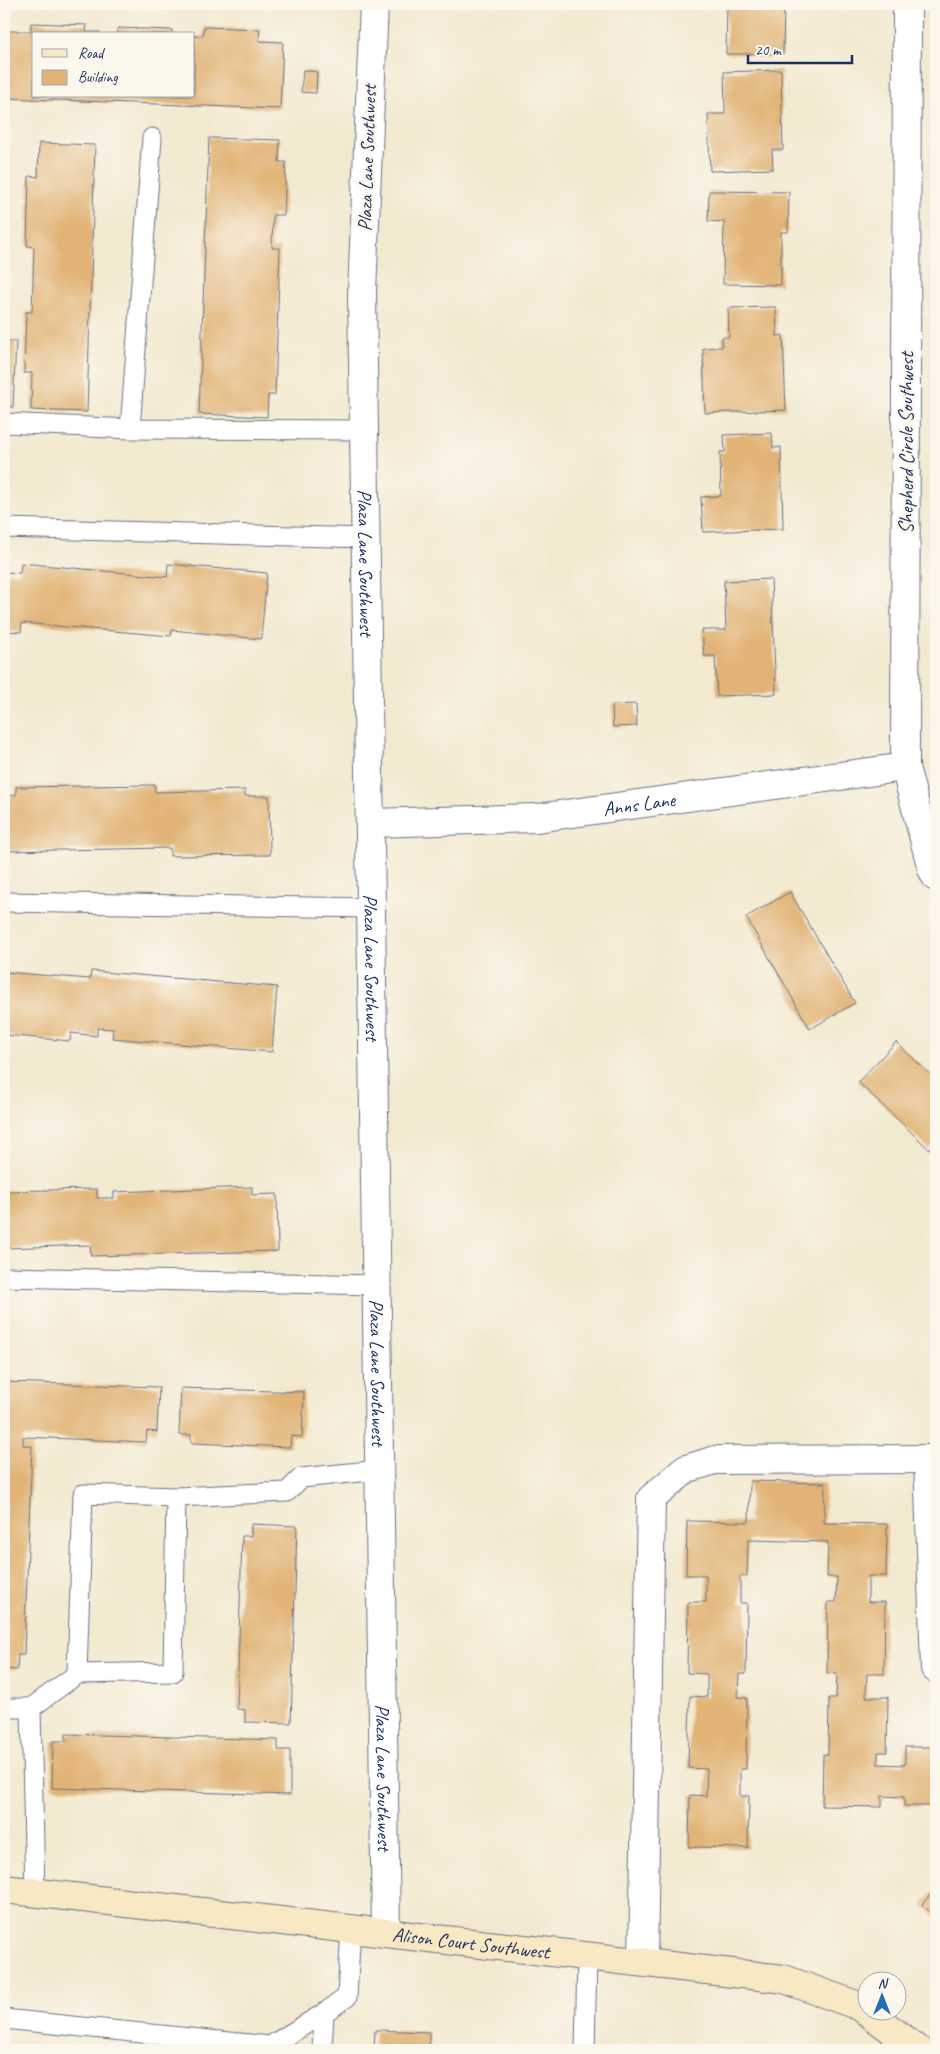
<svg xmlns="http://www.w3.org/2000/svg" width="940" height="2054" viewBox="0 0 940 2054" font-family="Caveat,sans-serif">
<style>
.building{fill:#e1b376}
.lines{fill:none;stroke-linecap:round;stroke-linejoin:round}
.lane-casing{stroke:#677086;stroke-width:21}
.street-casing{stroke:#677086;stroke-width:30}
.secondary-casing{stroke:#677086;stroke-width:30}
.lane{stroke:#fff;stroke-width:19}
.street{stroke:#fff;stroke-width:28}
.secondary{stroke:#f8e8c3;stroke-width:28}
.labels{text-anchor:middle;dominant-baseline:central;stroke-width:5;stroke-linejoin:round;paint-order:stroke}
.street-label{font-size:20px;fill:#1b2f5e;stroke:#fbf7ec}
</style>
<rect width="100%" height="100%" fill="#fbf7ec"/>
<filter id="ink" filterUnits="userSpaceOnUse"><feTurbulence type="fractalNoise" baseFrequency=".02" numOctaves="2"/><feDisplacementMap in="SourceGraphic" scale="10" xChannelSelector="R" yChannelSelector="G"/><feConvolveMatrix kernelMatrix="1 2 1 2 8 2 1 2 1" color-interpolation-filters="sRGB"/></filter>
<filter id="wash" filterUnits="userSpaceOnUse"><feTurbulence type="fractalNoise" baseFrequency=".0096" numOctaves="4" result="noise"/><feDisplacementMap in="SourceGraphic" scale="20" xChannelSelector="R" yChannelSelector="G"/><feGaussianBlur stdDeviation="1.12" result="paint"/><feColorMatrix in="noise" values="0 0 0 0 0 0 0 0 0 0 0 0 0 0 0 0 0 1.4 0 .05"/><feComposite in="paint" operator="in"/></filter>
<g filter="url(#wash)">
<rect width="100%" height="100%" fill="#f3e9d0"/>
<g id="blocks">
<path class="building" d="M727,4h57l-1,50h-57z
M31,23l56,2 -1,7h14v2h-66v62h160v-60h9l1,-9 56,2 -1,12 24,1 -3,67 -273,-11 2,-67h22z
M118,28l54,2v4h-55z
M303,70l14,2 -1,21 -15,-1z
M781,70l2,80h-11l1,19 -63,2 -2,-57h17l-1,-42z
M209,138l71,2 -1,22h7l-2,53h-11l-1,33h8l-5,147h-7l-1,22 -68,-3z
M39,143l56,2 -8,267 -56,-2 1,-37h-8l2,-61h6l2,-65 -7,-1 2,-70 9,1z
M709,191l80,1 -1,40h-7v53l-58,-1 1,-62 -16,-1z
M776,307l1,29 6,-1 3,75 -81,3 -2,-65 19,-1v-10h7l-1,-29z
M4,341h12l-3,66h-9z
M772,433l1,15 8,-1 2,82 -80,3 -2,-35 20,-1 -1,-44h5l-1,-17z
M21,563l146,14 1,-13 99,9 -6,66 -89,-9 -1,6 -149,-13 -1,9 -17,-1v-59l16,1z
M771,579l5,115 -59,2 -2,-40h-11l-2,-26h24l-2,-49z
M636,704l1,22 -24,1 -1,-22z
M155,785v7l90,-2v6h24l1,59 -100,1v-8l-166,3v-55l12,-1v-8z
M790,892l65,111 -45,26 -64,-112z
M91,971l186,16 -5,65 -160,-14 1,-9 -16,-1v8l-26,-3 -1,8 -66,-6v-63l86,7z
M896,1042l40,38v61l-7,8 -71,-67z
M252,1187v8l25,-1 1,57 -187,5 -1,-11 -86,3v-57l93,-2v9h17v-6z
M4,1382l155,5 -2,45 -10,-1 -1,11 -123,-5v8l9,1 -8,209h-6l-1,15 -13,-1z
M181,1388l123,4 -2,45 -11,-1 -1,11 -99,-4v-8h-12z
M750,1481l75,2 -1,40 63,1 -1,52h-18v26h17l-1,72h-17l-1,23h22l-1,55h-9v12l27,1v-18h31v59h-32v-9l-22,-1v11l-60,-1 1,-52 5,1 1,-57h7l1,-24 -10,-1 1,-71h8l1,-25h-10l1,-35 -80,-2 -1,36h-7v27h7l-1,71h-7l-1,23 9,1 -1,71h-6v27h9l-1,52 -59,-1 1,-52 16,1 1,-27 -19,-1 2,-72 17,1v-23l-20,-1 1,-71h18v-27h-20l1,-54 62,1z
M251,1524l46,2 -6,197 -46,-1v-12l-8,-1 5,-173h9z
M66,1734l212,6v10h12v45l-238,-7 1,-47h13z
M936,1889v29l-14,-14z
M375,2030l54,2v18h-55z"/>
</g>
</g>
<g filter="url(#ink)">
<use href="#blocks" fill-opacity="0" stroke="#677086" stroke-width="1"/>
<g class="lines">
<g class="lane-casing">
<path id="lane" d="M4,423l126,6 234,1
M130,429l22,-291
M4,528l362,10
M4,902l368,6
M4,1277l373,8
M77,1674l6,-180 93,3
M4,1708h27l46,-34 96,-2 3,-175 111,-5 14,-14 78,-8
M31,1708l4,185
M4,2019l266,27 54,-33 23,-16 4,-69
M322,2050l2,-37
M585,2050l2,-94"/>
</g>
<g class="street-casing">
<g id="street">
<path id="s1" d="M374,4l-12,289 24,1639"/>
<path d="M907,4l-2,763 27,102 4,8"/>
<path id="s2" d="M371,823l166,-5 368,-51"/>
<path d="M928,1459l7,209"/>
<path d="M643,1962l8,-463 35,-30 29,-9 221,-1"/>
</g>
</g>
<g class="secondary-casing">
<g id="secondary">
<path id="s3" d="M4,1889l780,90 75,27 60,44"/>
</g>
</g>
<use href="#lane" class="lane"/>
<use href="#street" class="street"/>
<use href="#secondary" class="secondary"/>
</g>
</g>
<g class="labels">
<g class="street-label">
<text transform="translate(367 158) rotate(-88)">Plaza Lane Southwest</text>
<text transform="translate(906 443) rotate(-90)">Shepherd Circle Southwest</text>
<text stroke="none"><textPath href="#s1" startOffset="559">Plaza Lane Southwest</textPath></text>
<text stroke="none"><textPath href="#s2" startOffset="269">Anns Lane</textPath></text>
<text stroke="none"><textPath href="#s1" startOffset="964">Plaza Lane Southwest</textPath></text>
<text stroke="none"><textPath href="#s1" startOffset="1369">Plaza Lane Southwest</textPath></text>
<text stroke="none"><textPath href="#s1" startOffset="1774">Plaza Lane Southwest</textPath></text>
<text stroke="none"><textPath href="#s3" startOffset="470">Alison Court Southwest</textPath></text>
</g>
</g>
<rect width="940" height="2054" fill="none" stroke="#fbf7ec" stroke-width="20"/>
<rect x="32" y="32" width="162" height="65" fill="#fbf7ec" stroke="#a1a7b3"/>
<rect x="42" y="49" width="25" height="8" fill="#f8e8c3" stroke="#a1a7b3"/>
<text x="78" y="58" font-size="15" fill="#1b2f5e">Road</text>
<rect x="42" y="70" width="25" height="15" fill="#e1b376" stroke="#a1a7b3"/>
<text x="78" y="82" font-size="15" fill="#1b2f5e">Building</text>
<g transform="translate(882 1996)"><circle r="24" fill="#fbf7ec" stroke="#a1a7b3"/>
<path d="M0-4L9 19L0 12L-9 19Z" fill="#1f6fb2"/>
<text y="-8" font-size="14" font-weight="bold" text-anchor="middle" fill="#1b2f5e">N</text>
</g>
<path d="M748 55v8h104v-8" fill="none" stroke="#1b2f5e" stroke-width="2.5"/>
<text x="755" y="55" font-size="15" fill="#1b2f5e" stroke="#fbf7ec" stroke-width="4" paint-order="stroke">20 m</text>
</svg>
